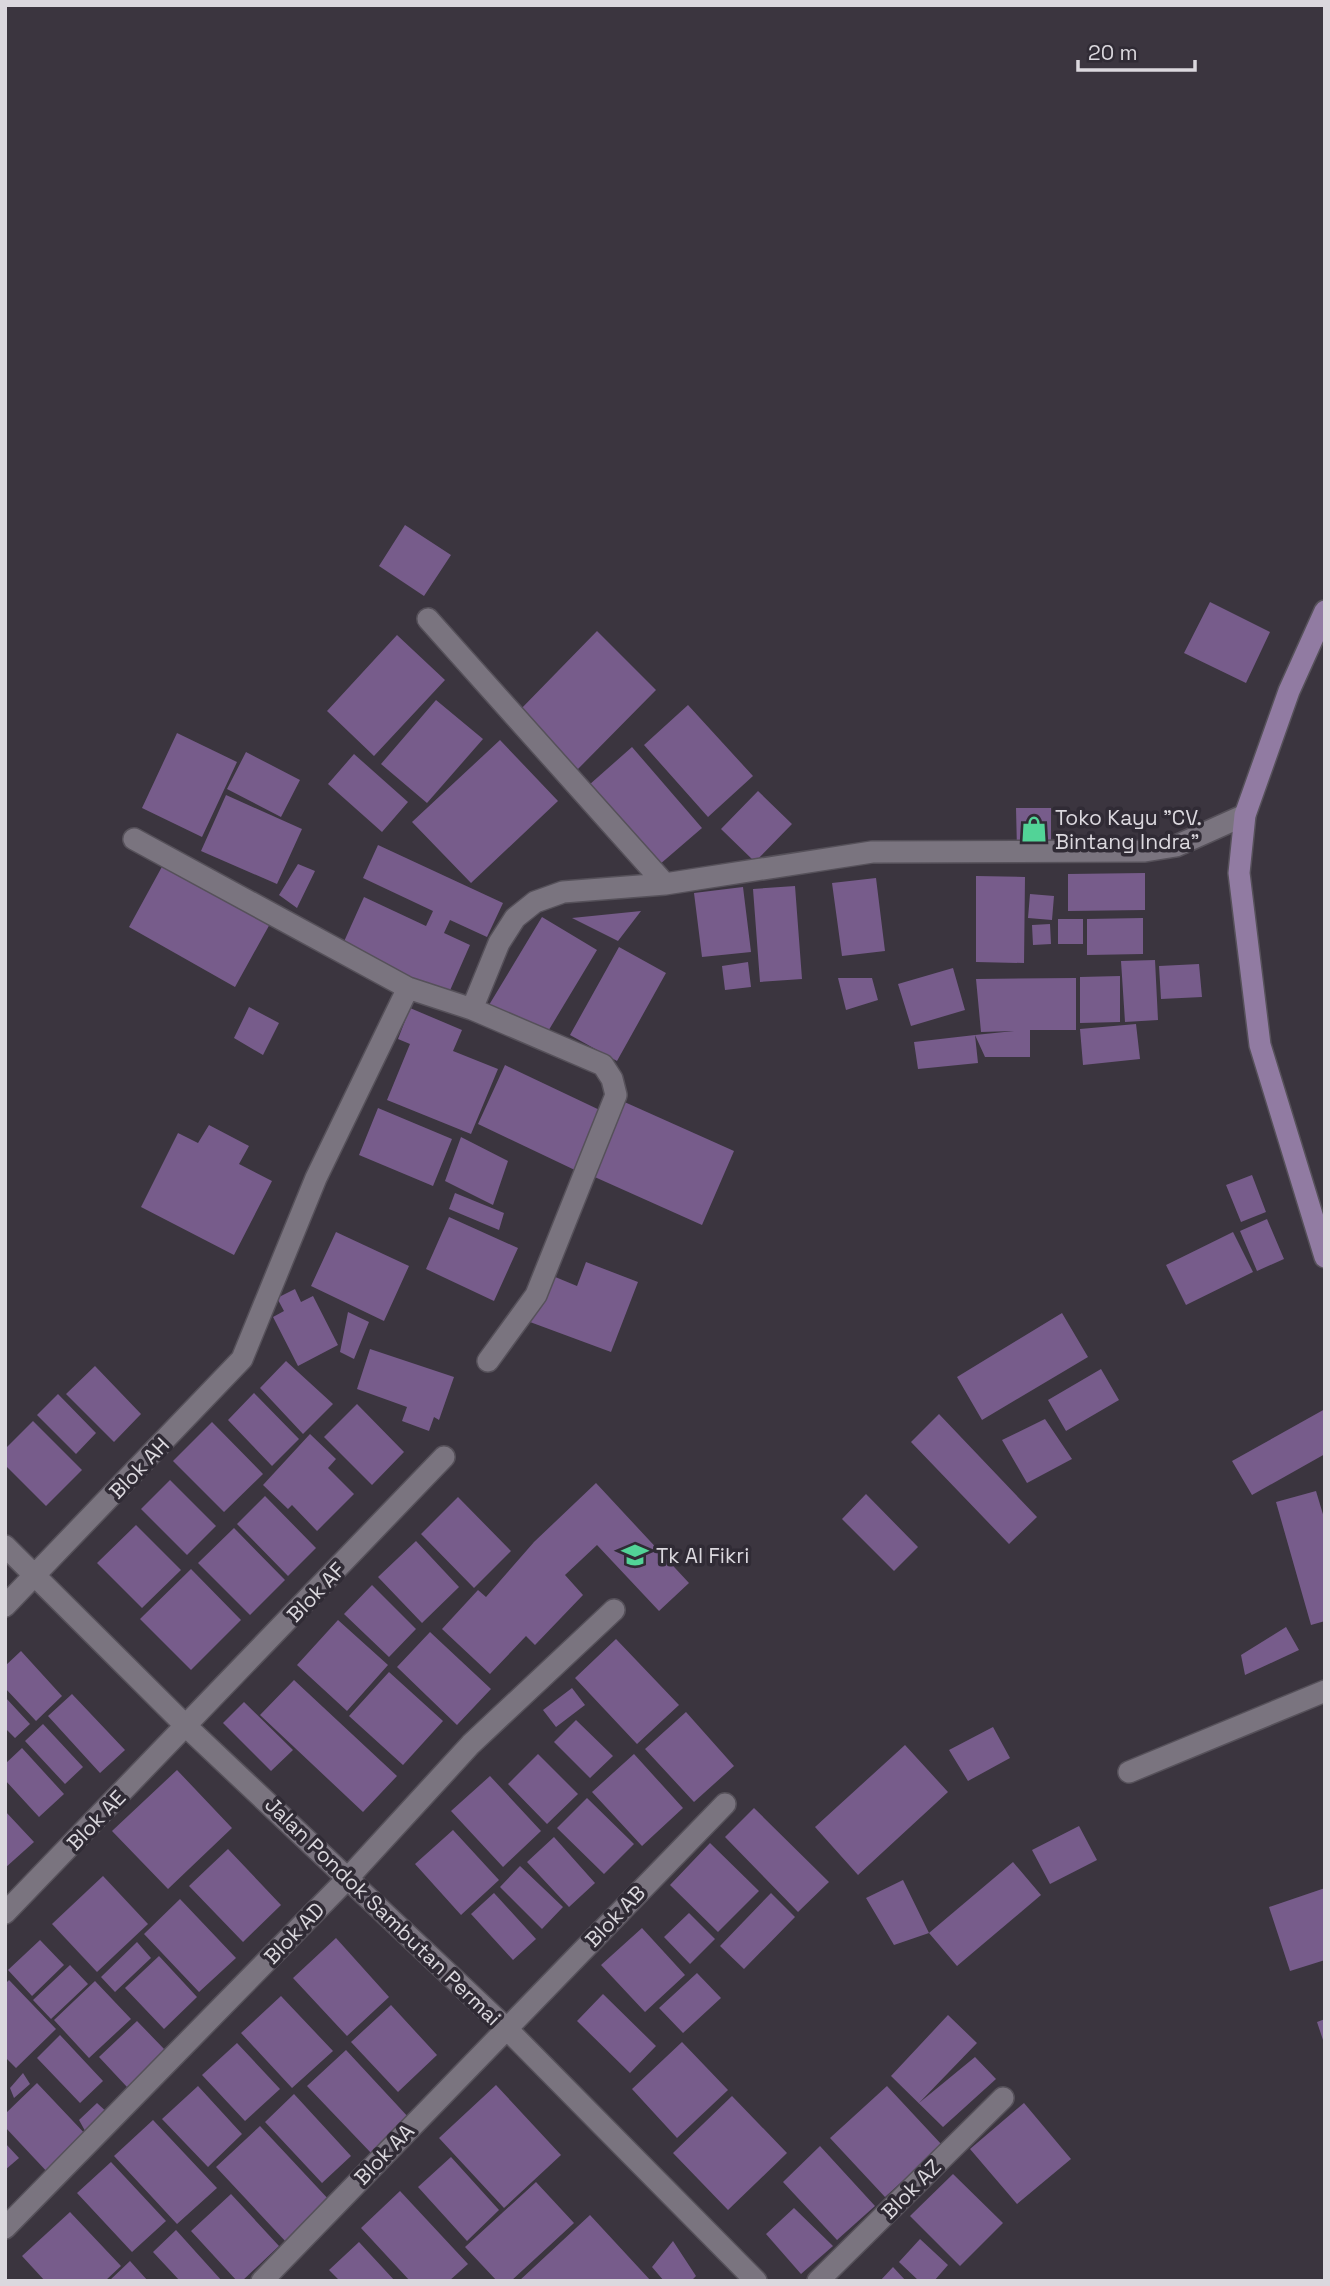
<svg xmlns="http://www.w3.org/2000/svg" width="1330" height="2286" viewBox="0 0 1330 2286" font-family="'Space Grotesk',sans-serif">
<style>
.building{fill:#775c8b}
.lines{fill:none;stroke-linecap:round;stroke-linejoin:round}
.minor-casing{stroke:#56515a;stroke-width:24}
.major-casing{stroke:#56515a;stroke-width:24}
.minor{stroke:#7a747f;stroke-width:21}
.major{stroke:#917ba2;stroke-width:21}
.labels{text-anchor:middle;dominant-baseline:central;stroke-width:7;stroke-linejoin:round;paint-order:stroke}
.poi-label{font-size:21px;fill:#dbd8de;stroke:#302b35;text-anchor:start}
.street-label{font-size:21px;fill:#dbd8de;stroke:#302b35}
</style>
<rect width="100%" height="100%" fill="#3b353f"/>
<path class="building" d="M405,525l46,30 -27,41 -45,-30z
M1210,602l60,30 -24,51 -62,-30z
M597,631l59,59 -79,80 -59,-58z
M397,635l48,45 -71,76 -47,-45z
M436,700l47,39 -56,64 -46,-39z
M688,705l65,71 -45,41 -64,-72z
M177,733l60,29 -35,75 -60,-29z
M500,740l58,61 -87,82 -59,-61z
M632,747l70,81 -43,37 -70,-80z
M246,752l54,28 -19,37 -54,-28z
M354,754l54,48 -26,30 -54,-48z
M758,791l34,33 -37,38 -34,-33z
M226,795l76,34 -25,55 -76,-33z
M1016,808h35v42h-34z
M378,845l125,58 -16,34 -37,-17 -6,13 26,12 -22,50 -106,-49 22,-49 62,29 7,-15 -70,-33z
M164,863l107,59 -36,65 -106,-60z
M298,864l17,7 -18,37 -18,-13z
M1145,873v37l-77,1v-37z
M976,876l49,1 -1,86 -48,-1z
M876,878l9,73 -43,5 -10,-73z
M795,886l7,93 -42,3 -7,-93z
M743,887l8,65 -49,5 -8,-64z
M1030,894l24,2 -2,24 -24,-2z
M641,911l-23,30 -46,-23z
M542,917l55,33 -53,88 -55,-33z
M1143,918v36l-56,1v-36z
M1058,919h25v25h-25z
M1050,924l1,20 -18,1 -1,-20z
M619,947l47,26 -49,88 -47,-26z
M1155,960l3,60 -33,2 -4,-61z
M748,962l3,25 -26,3 -3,-24z
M1199,964l3,33 -41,2 -2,-33z
M953,968l12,42 -54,16 -13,-42z
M1120,976v46l-40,1v-46z
M838,978h34l6,22 -32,10z
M1076,978v52h-46v27h-45l-10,-22 39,-4 -33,1 -5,-53z
M249,1007l30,16 -16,32 -29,-17z
M410,1008l52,22 -9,21 45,18 -27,65 -84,-34 23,-56 -12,-5z
M1136,1024l4,35 -57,6 -3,-36z
M975,1035l3,28 -60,6 -4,-27z
M505,1065l101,48 -27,59 -101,-48z
M620,1100l114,51 -32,74 -114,-51z
M378,1108l74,31 -19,47 -74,-31z
M209,1125l40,21 -10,18 33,17 -38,74 -93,-48 37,-74 20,10z
M461,1137l47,24 -15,44 -48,-24z
M1252,1175l14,37 -25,10 -15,-37z
M455,1193l49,20 -5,17 -50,-21z
M449,1217l69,31 -24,53 -68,-32z
M1267,1219l17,40 -27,12 -17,-40z
M336,1232l73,34 -25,55 -73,-35z
M1233,1232l20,40 -67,33 -20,-40z
M586,1262l52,20 -27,70 -81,-30 18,-48 29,12z
M295,1289l6,13 12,-6 25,49 -40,21 -25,-49 11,-6 -7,-13z
M348,1312l21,10 -15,37 -14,-7z
M1062,1313l26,44 -106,63 -25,-43z
M370,1349l84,28 -15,43 -5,-3 -5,14 -27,-10 5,-14 -50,-18z
M286,1361l47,43 -30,30 -43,-46z
M95,1366l46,48 -27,28 -48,-48z
M1101,1369l18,31 -53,31 -18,-31z
M254,1393l45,46 -27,27 -44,-46z
M58,1394l38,39 -20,21 -39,-39z
M357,1404l47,48 -32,33 -48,-48z
M1325,1409v45l-73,41 -20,-34z
M939,1414l98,103 -28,27 -98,-102z
M1045,1419l27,40 -45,24 -25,-43z
M33,1421l49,49 -36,36 -41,-41v-16z
M212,1422l51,52 -39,38 -51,-51z
M310,1434l26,25 -8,9 26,26 -37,37 -25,-26 -4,4 -25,-24z
M170,1480l46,46 -29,29 -46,-46z
M596,1483l93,100 -30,28 -62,-66 -32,30 18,20 -48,50 -9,-9 -36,38 -48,-45 36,-39 8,7 48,-55z
M1316,1491l9,30v100l-14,4 -35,-123z
M866,1494l52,53 -24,24 -52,-52z
M265,1496l51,52 -28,28 -51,-52z
M458,1497l53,54 -37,37 -53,-54z
M136,1525l45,45 -39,38 -45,-45z
M234,1528l51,52 -35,35 -52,-52z
M416,1541l43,46 -37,36 -44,-46z
M191,1569l50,51 -50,50 -51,-51z
M372,1585l44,44 -27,28 -45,-43z
M338,1620l50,45 -41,46 -50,-46z
M1286,1627l13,23 -54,25 -4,-20z
M430,1632l61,57 -34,36 -60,-58z
M616,1639l63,66 -42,39 -62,-66z
M21,1651l41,45 -26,25 -31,-33v-22z
M389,1672l54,49 -40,44 -54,-49z
M294,1680l103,96 -34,36 -103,-97z
M572,1688l13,17 -29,22 -13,-17z
M72,1694l53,56 -25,23 -52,-57z
M5,1697l25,27 -15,14 -10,-10z
M244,1702l49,48 -22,21 -48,-48z
M686,1712l48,54 -40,36 -49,-53z
M576,1720l37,36 -23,22 -36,-36z
M43,1724l40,43 -18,17 -40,-43z
M993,1727l17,31 -42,23 -19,-31z
M905,1745l43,47 -90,83 -43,-48z
M22,1748l42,46 -25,23 -34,-37v-16z
M538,1754l40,40 -31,30 -39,-40z
M634,1754l49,54 -41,38 -50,-54z
M177,1770l55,58 -64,61 -56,-58z
M490,1776l51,55 -38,36 -52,-56z
M587,1798l47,46 -30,30 -47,-46z
M754,1808l75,74 -31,30 -73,-75z
M5,1811l29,31 -29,26z
M1079,1826l18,34 -47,24 -18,-34z
M453,1830l46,50 -38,35 -46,-51z
M554,1837l41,46 -26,24 -42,-45z
M710,1843l49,48 -41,41 -48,-47z
M228,1849l53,56 -38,37 -54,-56z
M1013,1862l28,33 -84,71 -28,-33z
M520,1866l43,41 -21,22 -42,-42z
M103,1876l45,48 -51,48 -45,-48z
M903,1880l26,53 -35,12 -28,-47z
M1325,1888v72l-35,11 -21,-64z
M494,1893l42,46 -23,21 -42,-46z
M771,1893l24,24 -51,52 -24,-23z
M180,1899l56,59 -37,34 -55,-58z
M689,1913l26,26 -25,25 -26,-27z
M642,1928l43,47 -40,37 -44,-47z
M336,1938l53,59 -42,39 -54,-58z
M40,1940l24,25 -32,31 -24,-26z
M137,1942l14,16 -36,34 -14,-15z
M159,1956l38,41 -33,32 -39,-41z
M70,1965l18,19 -37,35 -18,-19z
M697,1973l24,25 -38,35 -24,-25z
M9,1980l47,49 -40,39 -11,-11v-73z
M95,1981l36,38 -42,39 -35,-38z
M603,1994l53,52 -26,27 -53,-52z
M281,1996l52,55 -41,37 -51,-55z
M391,2005l46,50 -39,37 -47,-50z
M948,2015l29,28 -58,60 56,-46 21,22 -53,48 -52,-51z
M1325,2019v24h-1l-7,-21z
M137,2021l29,30 -39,36 -28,-30z
M60,2035l43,46 -23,22 -43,-45z
M682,2042l46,48 -51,48 -45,-49z
M237,2043l43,46 -35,32 -43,-46z
M346,2050l64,69 -38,35 -65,-68z
M23,2073l7,11 -16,14 -4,-10z
M37,2083l52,55 -10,-18 18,-17 13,12 -21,23 -39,37 -45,-48v-13z
M496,2085l65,70 -57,53 -65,-70z
M198,2086l44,48 -34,33 -46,-48z
M887,2086l55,59 -57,52 -55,-59z
M294,2094l57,62 -29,27 -57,-61z
M732,2096l55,57 -59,57 -55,-57z
M1024,2103l47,56 -54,45 -47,-55z
M153,2120l64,68 -40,36 -63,-68z
M260,2126l71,76 -44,41 -71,-76z
M5,2143l14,15 -14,12z
M820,2146l55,60 -38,34 -54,-58z
M451,2157l48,53 -32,31 -49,-54z
M111,2162l55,59 -34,31 -55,-59z
M953,2174l50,49 -43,43 -50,-50z
M536,2182l38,41 -63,58h-14l-32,-34z
M400,2191l68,73 -19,17h-39l-49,-53z
M231,2194l48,52 -37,35h-5l-46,-50z
M794,2208l39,38 -32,28 -35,-40z
M70,2212l51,54 -16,15h-60l-23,-25z
M590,2215l61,66h-132z
M176,2230l46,51h-42l-27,-29z
M920,2239l28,26 -14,16h-15l-20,-19z
M673,2241l23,35 -5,5h-27l-12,-14z
M359,2242l36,39h-55l-11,-11z
M130,2261l18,20h-39z
M893,2267l13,14h-26z"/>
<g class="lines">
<g class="minor-casing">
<path id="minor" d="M428,619l237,265
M134,839l274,149 64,21 131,56 9,14 4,16 -80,200 -48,66
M472,1009l27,-66 16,-25 20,-16 28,-10 102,-8 207,-32 273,-1 31,-5 69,-31
M5,1546l182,181 319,301 250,253
M5,1606l237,-247 74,-181 92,-190
M1129,1772l196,-81
M5,1913l439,-456
M5,2228l343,-350 123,-134 143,-134
M262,2281l463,-477
M818,2281l185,-183"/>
</g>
<g class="major-casing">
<path id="major" d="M1325,611l-36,80 -44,124 -6,58 21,172 65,212"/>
</g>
<use href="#minor" class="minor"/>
<use href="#major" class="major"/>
</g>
<defs>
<g id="shop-bare" transform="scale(2.1)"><path d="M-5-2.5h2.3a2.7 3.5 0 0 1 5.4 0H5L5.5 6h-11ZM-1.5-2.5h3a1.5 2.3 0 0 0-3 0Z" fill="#52d397" stroke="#302b35" stroke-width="2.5" paint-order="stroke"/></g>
<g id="school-bare" transform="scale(2.1)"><path d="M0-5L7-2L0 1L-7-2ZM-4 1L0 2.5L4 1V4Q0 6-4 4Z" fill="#52d397" stroke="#302b35" stroke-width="2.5" paint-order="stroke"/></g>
</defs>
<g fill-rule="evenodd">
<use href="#shop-bare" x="1034" y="829"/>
<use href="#school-bare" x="635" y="1555"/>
</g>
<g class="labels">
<g class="poi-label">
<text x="1055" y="817">Toko Kayu "CV.<tspan x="1055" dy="24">Bintang Indra"</tspan></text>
<text x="656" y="1555">Tk Al Fikri</text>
</g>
<g class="street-label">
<text transform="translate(139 1468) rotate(-46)">Blok AH</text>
<text transform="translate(316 1592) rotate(-46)">Blok AF</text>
<text transform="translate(96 1820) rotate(-46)">Blok AE</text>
<text transform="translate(383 1911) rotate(44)">Jalan Pondok Sambutan Permai</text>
<text transform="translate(615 1916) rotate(-46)">Blok AB</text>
<text transform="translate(294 1933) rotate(-46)">Blok AD</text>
<text transform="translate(384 2154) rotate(-46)">Blok AA</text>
<text transform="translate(911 2189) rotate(-45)">Blok AZ</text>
</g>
</g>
<rect width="1330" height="2286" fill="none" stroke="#dbd8de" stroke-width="14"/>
<path d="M1078 60v10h117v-10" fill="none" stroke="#dbd8de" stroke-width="3.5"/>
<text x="1088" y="60" font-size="21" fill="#dbd8de" stroke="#302b35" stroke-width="5" paint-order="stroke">20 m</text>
</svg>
